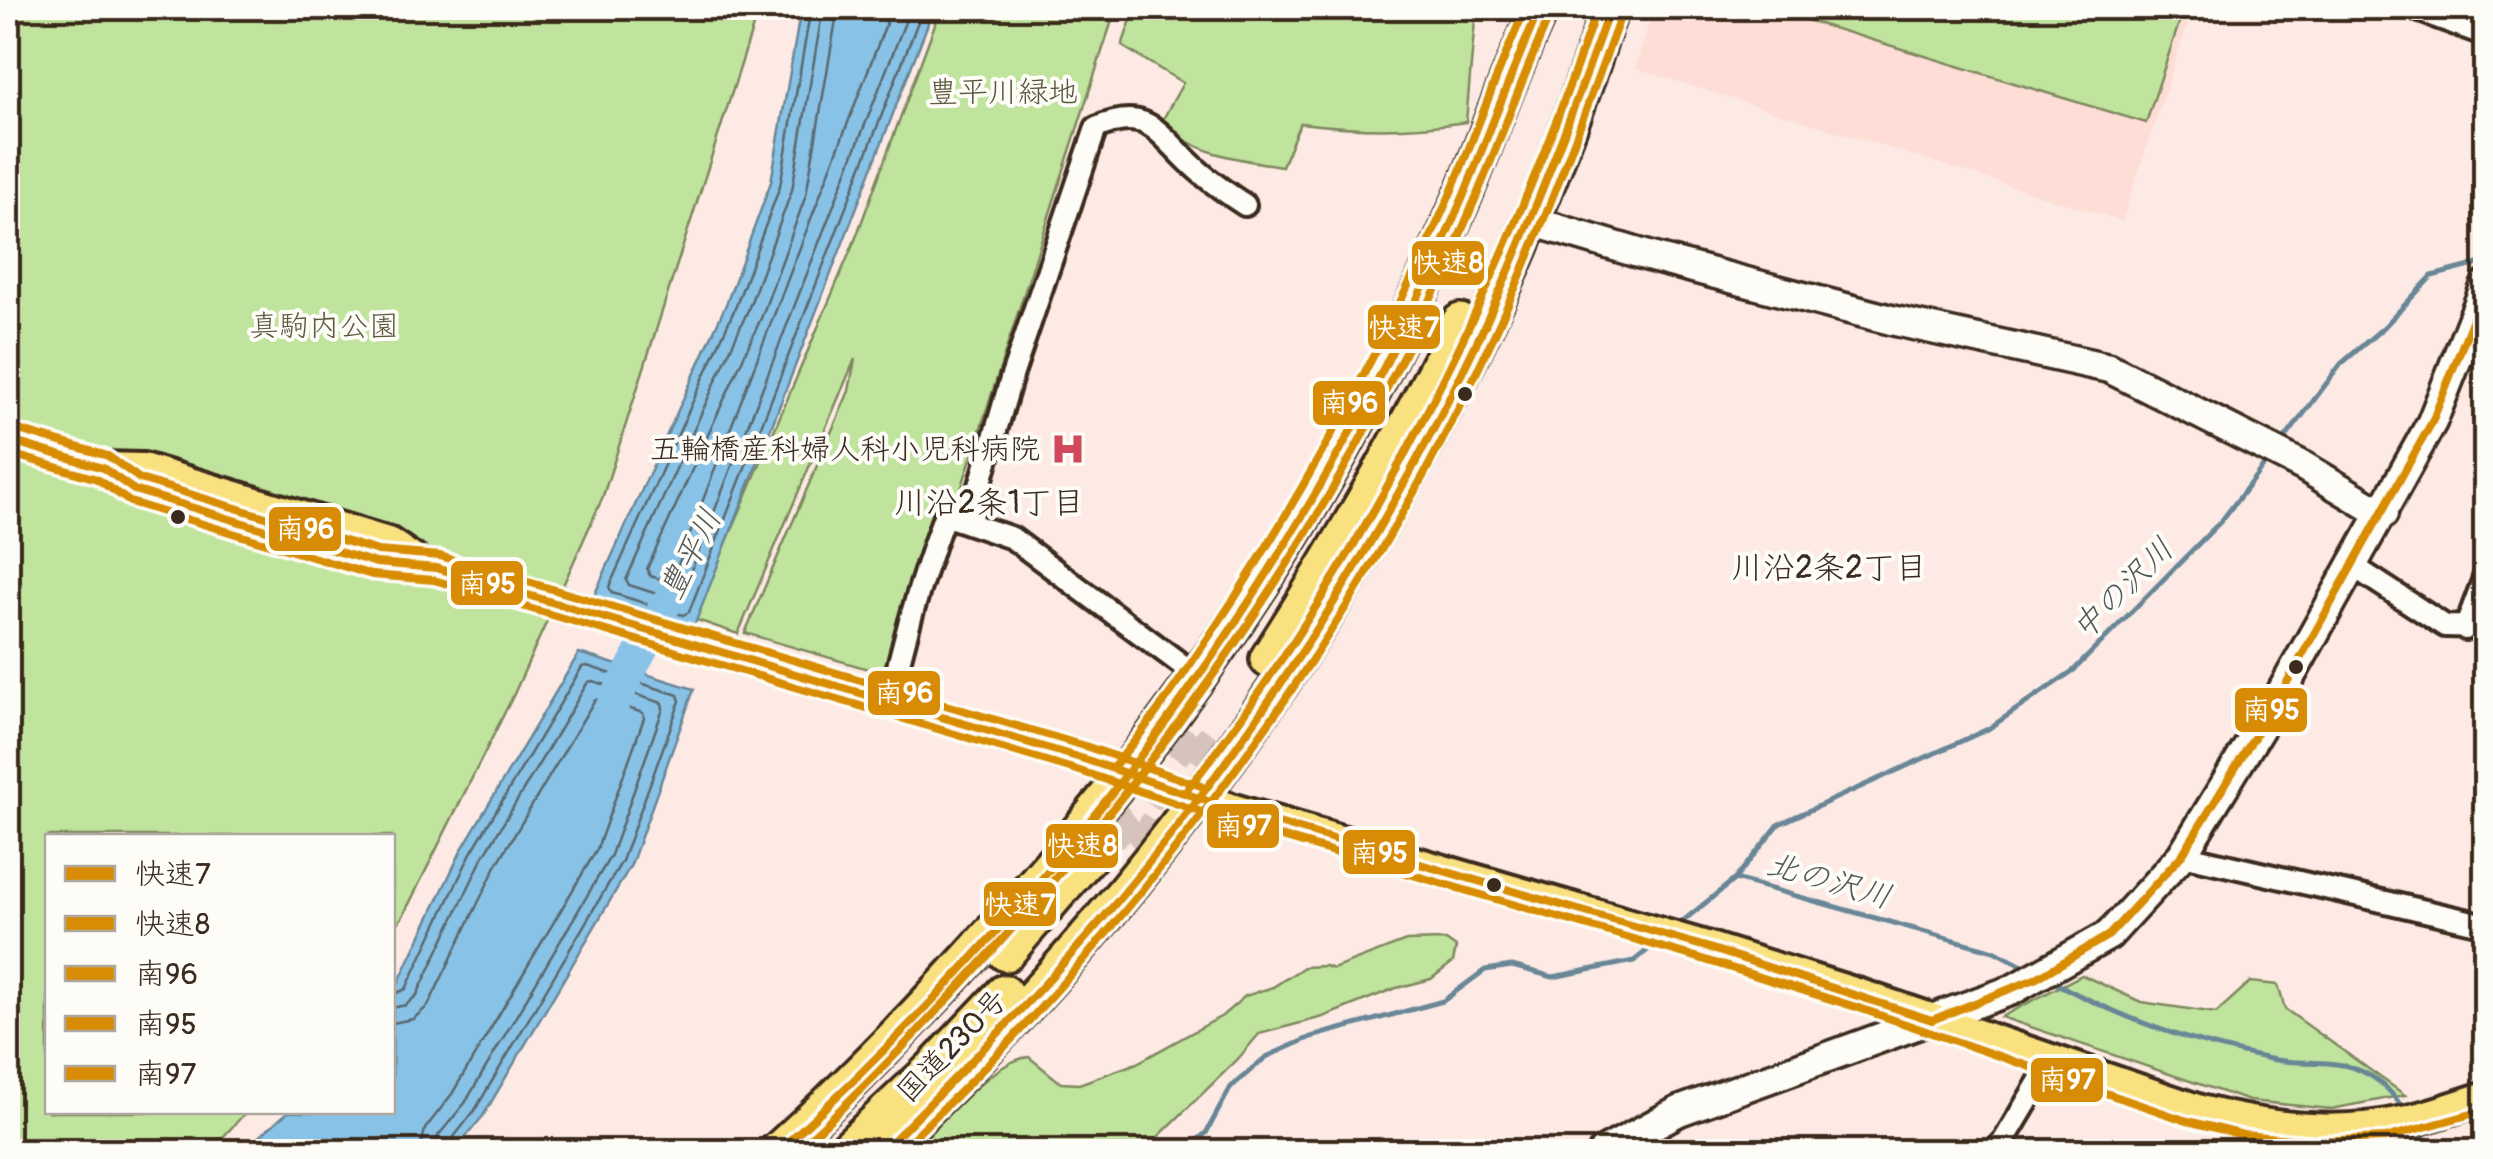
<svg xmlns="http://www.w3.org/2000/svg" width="2493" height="1159" viewBox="0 0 2493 1159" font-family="Pangolin,'Klee One',sans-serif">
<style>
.built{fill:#fdddd6}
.green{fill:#c0e49e;stroke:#7e875e;stroke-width:2.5}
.water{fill:#88c3e7;stroke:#698697;stroke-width:2.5}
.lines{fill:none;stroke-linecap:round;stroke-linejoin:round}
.shore{stroke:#5a676e;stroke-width:2.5}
.stream{stroke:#698697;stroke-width:5}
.river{stroke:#88c3e7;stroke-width:32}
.highway-tunnel{stroke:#d6c4bc;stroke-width:35;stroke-dasharray:35 18;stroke-linecap:butt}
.street-casing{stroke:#3b2a1e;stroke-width:28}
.secondary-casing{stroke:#3b2a1e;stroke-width:35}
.primary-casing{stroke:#3b2a1e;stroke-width:38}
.highway-casing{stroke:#3b2a1e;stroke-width:42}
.street{stroke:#fdfcf7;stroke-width:20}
.secondary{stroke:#fdfcf7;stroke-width:28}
.primary{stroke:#fae180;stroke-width:30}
.highway{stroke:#fae180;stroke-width:35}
.bus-1-casing{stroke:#fdfcf7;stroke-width:15}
.bus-2-casing{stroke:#fdfcf7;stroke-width:15}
.bus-3-casing{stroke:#fdfcf7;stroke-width:15}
.bus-4-casing{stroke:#fdfcf7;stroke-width:15}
.bus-5-casing{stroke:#fdfcf7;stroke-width:15}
.bus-1{stroke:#d88c06;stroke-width:8}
.bus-2{stroke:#d88c06;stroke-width:8}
.bus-3{stroke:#d88c06;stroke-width:8}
.bus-4{stroke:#d88c06;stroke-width:8}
.bus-5{stroke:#d88c06;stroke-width:8}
.bus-dot{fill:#3b2a1e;stroke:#fdfcf7;stroke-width:4}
.labels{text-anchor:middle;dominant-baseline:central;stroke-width:8;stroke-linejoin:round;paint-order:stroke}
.park-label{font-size:30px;fill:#5c583e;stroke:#fdfcf7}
.poi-label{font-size:30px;fill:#3b2a1e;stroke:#fdfcf7;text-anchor:end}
.street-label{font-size:30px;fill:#3b2a1e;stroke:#fdfcf7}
.neighbourhood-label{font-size:32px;fill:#3b2a1e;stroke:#fdfcf7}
.water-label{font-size:32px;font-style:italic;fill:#52585a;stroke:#fdfcf7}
.line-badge{stroke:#fdfcf7;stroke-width:4}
.badge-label{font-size:28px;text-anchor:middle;font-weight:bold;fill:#fff}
</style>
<rect width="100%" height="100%" fill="#fdeae4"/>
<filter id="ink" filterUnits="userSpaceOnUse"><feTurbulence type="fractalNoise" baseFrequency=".01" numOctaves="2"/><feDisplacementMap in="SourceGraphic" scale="20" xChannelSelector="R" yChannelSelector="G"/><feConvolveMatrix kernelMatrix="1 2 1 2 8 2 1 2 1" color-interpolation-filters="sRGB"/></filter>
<g filter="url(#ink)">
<path class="built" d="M1654,8h539l-71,213 -487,-153z"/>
<path class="green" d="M8,8h751l-157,491 -88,195 -111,222 -10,14 -1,-94h-344v276h198l-36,39h-202z
M936,8h180l-159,494 -19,-3 -34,99 -19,76 -140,-41 104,-242 6,-32 -117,275 -44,-15 161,-379 80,-216z
M1135,8h341l-10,114c-61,9 -105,8 -166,1l-18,43c-41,-6 -92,-12 -120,-45l21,-38 -61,-37z
M1795,8h389l-38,115 -353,-107z
M1446,940l10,7 -3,15 -22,17 -38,10 -70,28 -64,17 -21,25 -80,78 -24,14h-221c27,-26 80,-91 116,-94l32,26 18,1 58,-21 85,-47 23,-20 28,-9 31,-20 21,-1 8,3 73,-28z
M2082,975l59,27 75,11 34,-31 28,3 7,24 120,86 -74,14 -82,-8 -248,-84z"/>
<path class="water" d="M801,8h129l-1,13 -236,608 -100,-31 134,-296 44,-120z
M579,653l115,36 -63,176 -148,251 -29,35h-212l46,-39h104l1,-118 69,-145z"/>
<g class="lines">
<path class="shore" d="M811,8l-31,178 -44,120 -127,281 3,6 71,22 6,-3 230,-593 1,-11
M823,8l-31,182 -44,120 -122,270 3,5 47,15 5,-3 226,-580v-9
M838,8l-32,187 -44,121 -115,253 3,7 17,5 6,-3 219,-570
M392,995l14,-6 65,-136 111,-186 5,-1 91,29 2,6 -58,160 -147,249 -25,32 -3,10
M392,1008l14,-3 11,-10 65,-136 106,-177 5,-1 69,22 1,6 -52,146 -146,248 -27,33 -3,16
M392,1023l21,-4 15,-13 68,-140 98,-165 5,-2 44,14 1,5 -47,131 -145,245 -27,35 -5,23"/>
<path class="stream" d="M2281,444l60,-80 43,-37 48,-51 54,-14
M1735,879l259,72 34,18
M1678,925l57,-46 44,-55 209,-95 86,-59 148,-150 46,-60
M2051,981c73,38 138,62 219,78 26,6 59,0 84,9 26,10 36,22 52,44
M2418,1129l16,23
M1183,1152l23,-19 25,-46 35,-30 45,-20 132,-36 42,-31 27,-4 41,11 81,-16 20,-16"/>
<path class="river" d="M612,706l52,-99"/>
<path class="highway-tunnel" d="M1106,837l33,-26 49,-83
M1132,845l18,-10 65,-99"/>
<g class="street-casing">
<path id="street" d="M2412,8l74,27
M969,523l42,-144 85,-251c50,-21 60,2 93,34 17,17 36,30 56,43
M2353,566l92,60 41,1
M2465,629l21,-56
M890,702c13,-63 31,-122 53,-183l10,-1 59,20 185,138
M2182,855l304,70
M1994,1152l9,-10 49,-82"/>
</g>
<g class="secondary-casing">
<path id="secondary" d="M1531,221l124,37 236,62 218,48 194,98 80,48
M1603,1152l76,-41 333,-121 97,-55 73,-80 98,-160 152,-273 54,-137"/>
</g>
<g class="primary-casing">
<path id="primary" d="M8,440l95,28 40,1 245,74 31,21
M103,468l31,22 242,73 60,5 648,191 153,52 469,136 157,49 337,115c64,17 136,26 203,11 28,-6 55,-16 83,-25"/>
</g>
<g class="highway-casing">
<path id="highway" d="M1268,659c70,-109 135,-220 192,-337
M1006,953l86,-100
M776,1152c68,-60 131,-126 192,-193 159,-174 303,-367 409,-578 30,-61 59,-123 86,-185 26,-62 48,-127 77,-188
M844,1152l88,-83 72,-76
M881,1152c333,-313 589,-708 729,-1144"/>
</g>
<use href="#street" class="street"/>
<use href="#secondary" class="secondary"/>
<use href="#primary" class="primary"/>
<use href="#highway" class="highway"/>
<g class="bus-1-casing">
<path id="bus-1" d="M777,1152c239,-216 453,-483 600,-771 31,-60 59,-122 86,-184 26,-63 49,-127 77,-189
M882,1152c80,-81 160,-161 233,-248 146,-175 274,-373 370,-579 47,-104 87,-210 125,-317"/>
</g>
<g class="bus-2-casing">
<path id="bus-2" d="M795,1152c73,-66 140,-138 206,-211 150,-169 285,-352 387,-555 31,-60 60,-122 86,-184 27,-63 49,-127 77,-189
M899,1152c38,-38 76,-74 113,-113 192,-205 368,-454 485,-710 47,-104 86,-210 125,-317"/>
</g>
<g class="bus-3-casing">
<path id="bus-3" d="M12,428l96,28 32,23 238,72 62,5 648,191 113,39
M1114,766c45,-52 82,-110 120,-167 82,-128 153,-262 215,-402 27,-62 48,-127 77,-189
M1187,790c182,-233 315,-503 410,-782"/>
</g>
<g class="bus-4-casing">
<path id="bus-4" d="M8,440l95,28 31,22 242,73 60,5 648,191 153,52 469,136 226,73
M1932,1020l103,-41 74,-44 73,-80 98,-160 152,-273 54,-136"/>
</g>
<g class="bus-5-casing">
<path id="bus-5" d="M8,453l89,26 33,23 242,73 62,5 646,191 154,52 468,136 157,49 325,112 59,15 71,6 71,-3 101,-28"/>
</g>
<use href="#bus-1" class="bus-1"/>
<use href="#bus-2" class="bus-2"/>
<use href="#bus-3" class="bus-3"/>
<use href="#bus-4" class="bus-4"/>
<use href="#bus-5" class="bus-5"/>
</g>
</g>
<defs>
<g id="hospital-bare" transform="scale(2.7)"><path d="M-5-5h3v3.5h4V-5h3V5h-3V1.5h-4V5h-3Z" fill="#d1495b" stroke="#fdfcf7" stroke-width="2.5" paint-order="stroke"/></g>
</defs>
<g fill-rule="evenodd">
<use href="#hospital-bare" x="1068" y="449"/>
</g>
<g class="bus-dot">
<circle cx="1465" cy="394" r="9"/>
<circle cx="178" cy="517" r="9"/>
<circle cx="2296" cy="667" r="9"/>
<circle cx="1494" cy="885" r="9"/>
</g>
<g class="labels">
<g class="park-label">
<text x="1003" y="92">豊平川緑地</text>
<text x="324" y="326">真駒内公園</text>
</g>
<g class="poi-label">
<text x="1040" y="449">五輪橋産科婦人科小児科病院</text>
</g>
<g class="street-label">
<text transform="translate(952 1046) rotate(-46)">国道230号</text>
</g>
<g class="neighbourhood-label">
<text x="989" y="503">川沿2条1丁目</text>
<text x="1829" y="568">川沿2条2丁目</text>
</g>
<g class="water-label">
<text transform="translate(691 554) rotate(-63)">豊平川</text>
<text transform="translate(2123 589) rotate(-45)">中の沢川</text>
<text transform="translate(1829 881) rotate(16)">北の沢川</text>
</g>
</g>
<g class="line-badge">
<rect x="1410" y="239" width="76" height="48" rx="10" fill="#d88c06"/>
<rect x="1366" y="303" width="76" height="48" rx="10" fill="#d88c06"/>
<rect x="1311" y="379" width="76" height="48" rx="10" fill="#d88c06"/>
<rect x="267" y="505" width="76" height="48" rx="10" fill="#d88c06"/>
<rect x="449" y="559" width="76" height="48" rx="10" fill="#d88c06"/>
<rect x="866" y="669" width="76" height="48" rx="10" fill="#d88c06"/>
<rect x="2233" y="686" width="76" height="48" rx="10" fill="#d88c06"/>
<rect x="1205" y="802" width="76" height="48" rx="10" fill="#d88c06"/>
<rect x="1044" y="822" width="76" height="48" rx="10" fill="#d88c06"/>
<rect x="1341" y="828" width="76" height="48" rx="10" fill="#d88c06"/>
<rect x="982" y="880" width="76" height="48" rx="10" fill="#d88c06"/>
<rect x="2029" y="1056" width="76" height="48" rx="10" fill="#d88c06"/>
</g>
<g class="badge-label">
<text x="1448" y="272">快速8</text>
<text x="1404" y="337">快速7</text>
<text x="1349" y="412">南96</text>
<text x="305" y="538">南96</text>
<text x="487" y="593">南95</text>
<text x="904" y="702">南96</text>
<text x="2271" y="719">南95</text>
<text x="1243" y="835">南97</text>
<text x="1082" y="855">快速8</text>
<text x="1379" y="862">南95</text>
<text x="1020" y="914">快速7</text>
<text x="2067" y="1089">南97</text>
</g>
<rect width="2493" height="1159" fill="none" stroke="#fdfcf7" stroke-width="40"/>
<rect x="20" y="20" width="2453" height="1119" fill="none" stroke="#3b2a1e" stroke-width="4" filter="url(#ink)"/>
<rect x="45" y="834" width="350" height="280" fill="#fdfcf7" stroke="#afa8a0" stroke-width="2.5"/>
<rect x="65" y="866" width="50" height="15" fill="#d88c06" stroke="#afa8a0" stroke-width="2.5"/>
<text x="135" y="884" font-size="30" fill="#3b2a1e">快速7</text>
<rect x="65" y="916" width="50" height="15" fill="#d88c06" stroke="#afa8a0" stroke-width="2.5"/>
<text x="135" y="934" font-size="30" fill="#3b2a1e">快速8</text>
<rect x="65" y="966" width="50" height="15" fill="#d88c06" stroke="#afa8a0" stroke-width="2.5"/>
<text x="135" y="984" font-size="30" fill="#3b2a1e">南96</text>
<rect x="65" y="1016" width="50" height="15" fill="#d88c06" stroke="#afa8a0" stroke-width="2.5"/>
<text x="135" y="1034" font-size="30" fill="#3b2a1e">南95</text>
<rect x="65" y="1066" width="50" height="15" fill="#d88c06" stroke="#afa8a0" stroke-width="2.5"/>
<text x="135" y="1084" font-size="30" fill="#3b2a1e">南97</text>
</svg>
